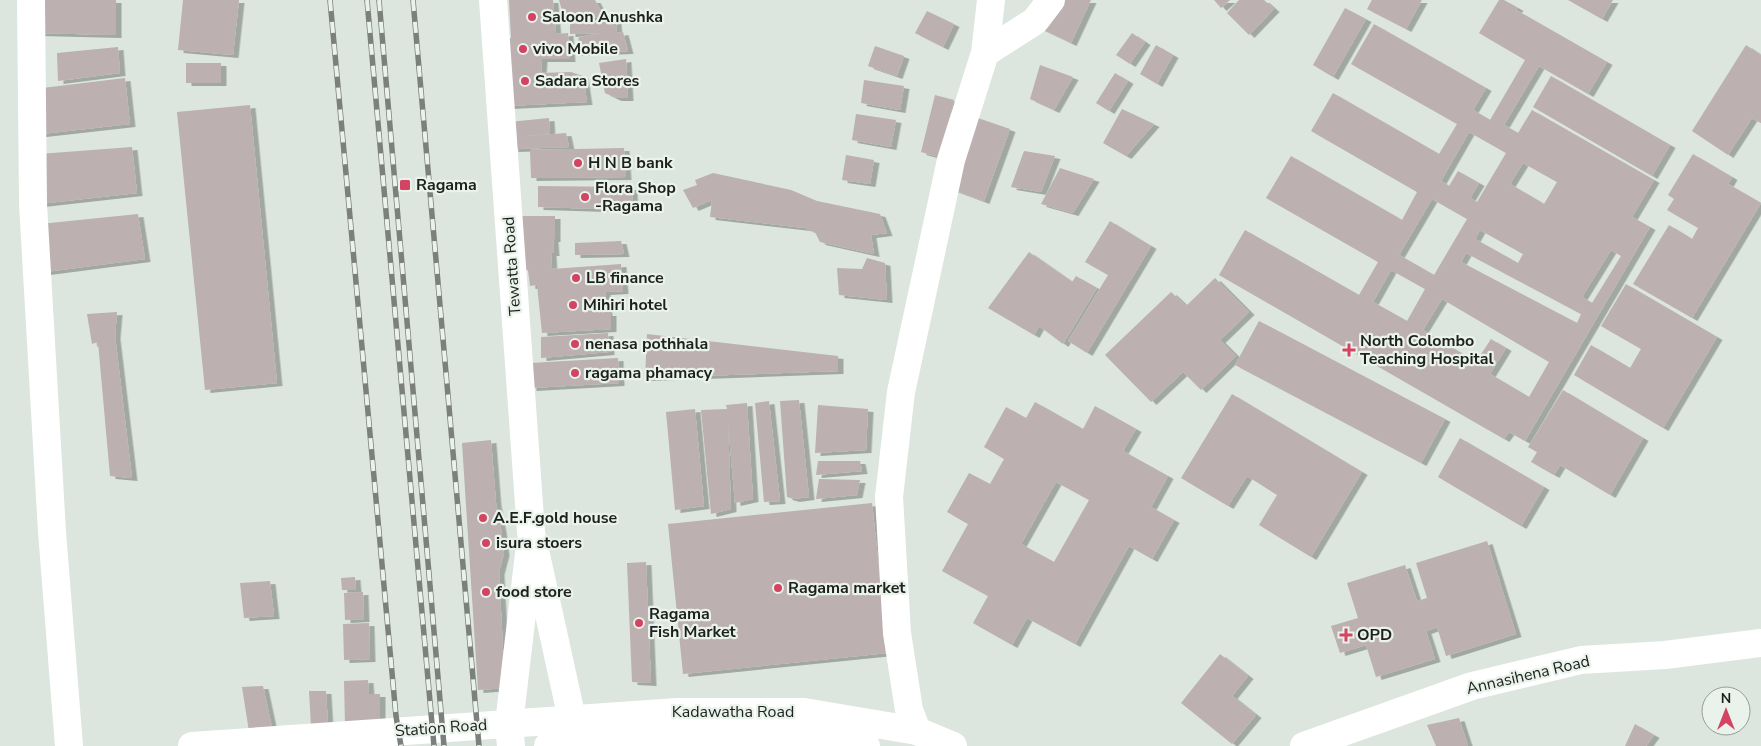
<svg xmlns="http://www.w3.org/2000/svg" width="1761" height="746" viewBox="0 0 1761 746" font-family="'Nunito Sans',sans-serif">
<style>
.building{fill:#bcb0b1;fill-rule:evenodd;filter:url(#shadow)}
.lines{fill:none;stroke-linecap:round;stroke-linejoin:round}
.minor{stroke:#fff;stroke-width:28}
.major{stroke:#fff;stroke-width:28}
.rail-casing{stroke:#7b807c;stroke-width:5.5}
.rail{stroke:#e9f2eb;stroke-width:4;stroke-dasharray:11;stroke-linecap:butt}
.poi-dot{fill:#d34362;stroke:#e9f2eb;stroke-width:2}
.labels{text-anchor:middle;dominant-baseline:central;stroke-width:4.5;stroke-linejoin:round;paint-order:stroke}
.poi-label{font-size:16px;font-weight:bold;fill:#1d201d;stroke:#e9f2eb;text-anchor:start}
.street-label{font-size:16px;fill:#1d201d;stroke:#e9f2eb}
</style>
<defs>
<filter id="shadow"><feDropShadow dx="5.5" dy="3" stdDeviation="0" flood-color="#0004"/></filter>
</defs>
<rect width="100%" height="100%" fill="#dce5de"/>
<path class="building" d="M34,0h82v35l-82,-2z
M183,0h56l-6,55 -55,-5z
M509,0h44l3,34 12,-1 2,26h-28l-1,14 30,-1 12,4 4,26 -80,4 -3,-67 7,-1z
M559,0h36l9,17 -40,1z
M1045,0h46l-20,43 -38,-18z
M1214,0h16l-9,8z
M1239,0h25l10,9 -25,26 -22,-22z
M1372,0h50l-16,29 -39,-20z
M1499,0h5l14,8 -2,2 91,52 -19,32 -49,-28 -35,59 14,8 14,-23 122,70 -22,37 18,10 -125,214 -16,-9 -5,7 -285,-164 26,-45 114,65 19,-33 -112,-64 25,-42 111,64 15,-28 -106,-61 22,-38 106,61 18,-30 -106,-60 23,-40 112,64 -13,22 17,10 35,-60 -46,-27zM1469,132l37,21 -29,49 -7,-4 9,-15 -21,-12 -9,15 -8,-5zM1523,163l34,19 -13,22 -34,-20zM1432,199l35,20 -33,56 -35,-20zM1480,230l43,24 -5,9 -43,-24zM1611,250l10,6 -29,47 -10,-6zM1466,253l115,61 -4,9 -116,-61zM1391,270l34,19 -18,32 -34,-19zM1442,299l107,63 -20,35 -39,-23 16,-26 -15,-9 -15,23 -53,-32z
M1568,0h45l-11,19z
M1345,8l21,11 -33,58 -20,-12z
M927,11l27,13 -11,23 -28,-14z
M616,21l1,12 6,-1 5,19 -53,2 4,-16 23,-4 -32,1v-10z
M1132,33l13,9 -15,22 -14,-9z
M1156,45l17,10 -16,29 -17,-10z
M1746,45l15,10v68l-9,-5 -24,37 -36,-24z
M875,46l29,10 -7,20 -29,-10z
M118,47l2,26 -62,8 -1,-28z
M626,59l2,39h-12l-11,-5 -6,-30z
M186,63h35v20h-35z
M1040,65l33,12 -19,33 -24,-11z
M1115,73l13,8 -19,30 -13,-8z
M1551,76l119,69 -18,31 -119,-69z
M125,78l5,46 -98,11 2,-46z
M864,80l40,6 -4,24 -39,-7z
M935,95l19,5 -15,57 -18,-5z
M250,105l27,278 -72,7 -28,-278z
M1122,109l32,15 -28,32 -23,-13z
M856,114l40,6 -5,27 -39,-7z
M975,117l35,12 -26,72 -35,-13z
M549,118l1,15 -34,4 50,-4 3,14 -56,2 -4,-27z
M132,147l5,46 -98,11v-50z
M624,148l2,29 -95,1 -1,-28z
M1024,151l31,5 -14,36 -30,-5z
M1693,154l39,23 -4,7 33,19 -69,115 -59,-34 36,-59 23,14 6,-11 -31,-18 7,-11 -6,-4z
M846,155l28,5 -4,24 -28,-4z
M1060,168l34,11 -21,34 -32,-9z
M713,173l78,17 26,11 63,13 7,19 -16,2 3,19 -54,-12 -5,-10 -10,-4 -95,-11 2,-17 -19,8 -10,-18 14,-5 -2,-5z
M538,186l94,1 1,23 -95,-3z
M138,214l7,45 -100,13 -5,-48z
M519,216h36v23h-2l1,14h-3l1,16 69,-5 2,27 -18,1 2,21h4v16l-69,4 -5,-48 -7,1 -2,-16 -4,1z
M1110,221l41,25 -64,107 -19,-12 40,-66 -23,-13z
M621,241l3,13 -49,1v-12z
M1029,252l43,30 4,-6 21,12 -34,56 -24,-18 -5,9 -46,-27z
M867,258l18,5 2,37 -48,-5 -2,-27 25,1z
M1215,278l34,34 -29,28 16,16 -35,34 -18,-18 -32,30 -46,-47 66,-63 15,14z
M1626,284l91,53 -54,91 -89,-53 17,-30 39,23 11,-19 -40,-23z
M117,312l-2,24 17,142 -22,-2 -12,-134 -6,2 -5,-30z
M1259,321l186,98 -24,44 -186,-98z
M608,333l1,19 -68,6v-21z
M647,334l191,22v15l-193,7z
M618,358l1,25 -88,5 -1,-25z
M1563,390l80,48 -33,57 -50,-30 -6,10 -23,-13 6,-10 -9,-5z
M1232,394l130,78 -51,85 -52,-32 18,-30 -30,-19 -19,30 -47,-28z
M799,400l10,97 -15,2 -7,-2 -7,-96z
M769,401l11,100 -16,1 -9,-99z
M1035,402l48,27 12,-23 41,23 -13,22 45,25 -17,31 23,13 -22,39 -23,-13 -54,98 -48,-26 -15,27 -39,-22 15,-27 -46,-25 26,-47 -21,-12 22,-39 21,11 14,-25 -20,-12 22,-40 20,11zM1056,482l33,18 -35,62 -33,-18z
M747,403l6,96 -18,4 -7,-81 3,87 -20,5 -10,-104 26,-1 -1,-4z
M818,405l50,4 -2,41 -51,3z
M695,409l9,97 -29,4 -9,-98z
M1460,438l84,49 -23,39 -83,-49z
M491,440l5,63 5,26 3,24 -5,19 6,116 -27,2 -16,-247z
M818,461h42l2,10 -46,4z
M819,479l41,1 -3,15 -41,4z
M872,503l16,150 -205,21 -15,-150z
M1487,541l29,93 -70,22 -9,-29 -11,4 9,28 -59,18 -10,-32 -26,8 -9,-27 27,-8 -11,-35 58,-18 12,36 10,-3 -11,-35z
M646,562l5,121 -19,-1 -5,-119z
M355,577l1,13h-14l-1,-12z
M270,581l4,35 -30,2 -4,-35z
M363,592l1,27 -19,1 -1,-27z
M369,623l1,36 -26,1 -1,-36z
M1220,654l28,22 -16,20 24,19 -24,29 -51,-41z
M368,680l1,14h11v28l-35,3 -1,-44z
M263,686l9,42 -22,10 -8,-51z
M309,691h17l2,35 -17,1z
M1459,718l9,28h-32l-9,-21z
M1635,724l19,11 -8,11h-21z"/>
<g class="lines">
<path class="minor" d="M31,0l2,204 19,328 17,214
M985,53l50,-32 16,-21
M917,731l-8,-21 -12,-77 -8,-136 12,-105 50,-232 34,-107 6,-53
M1304,746l168,-60 109,-26 84,-5 96,-12"/>
<path class="major" d="M493,0l38,532 41,187 2,27
M192,746l485,-34h127l113,19 36,15
M511,746l-2,-22 20,-170
M548,746c106,-7 213,-21 318,0"/>
<g class="rail-casing">
<path id="rail" d="M330,0l66,716 5,30
M367,0l67,746
M379,0l65,746
M413,0l66,746"/>
</g>
<use href="#rail" class="rail"/>
</g>
<g class="poi-dot">
<circle cx="532" cy="17" r="5"/>
<circle cx="523" cy="49" r="5"/>
<circle cx="525" cy="81" r="5"/>
<circle cx="578" cy="163" r="5"/>
<rect x="399" y="179" width="12" height="12" rx="2.5"/>
<circle cx="585" cy="197" r="5"/>
<circle cx="576" cy="278" r="5"/>
<circle cx="573" cy="305" r="5"/>
<circle cx="575" cy="344" r="5"/>
<path d="M1346.5 342.5h5v5h5v5h-5v5h-5v-5h-5v-5h5z"/>
<circle cx="575" cy="373" r="5"/>
<circle cx="483" cy="518" r="5"/>
<circle cx="486" cy="543" r="5"/>
<circle cx="778" cy="588" r="5"/>
<circle cx="486" cy="592" r="5"/>
<circle cx="639" cy="623" r="5"/>
<path d="M1343.5 627.5h5v5h5v5h-5v5h-5v-5h-5v-5h5z"/>
</g>
<g class="labels">
<g class="poi-label">
<text x="542" y="17">Saloon Anushka</text>
<text x="533" y="49">vivo Mobile</text>
<text x="535" y="81">Sadara Stores</text>
<text x="588" y="163">H N B bank</text>
<text x="416" y="185">Ragama</text>
<text x="595" y="188">Flora Shop<tspan x="595" dy="18">-Ragama</tspan></text>
<text x="586" y="278">LB finance</text>
<text x="583" y="305">Mihiri hotel</text>
<text x="1360" y="341">North Colombo<tspan x="1360" dy="18">Teaching Hospital</tspan></text>
<text x="585" y="344">nenasa pothhala</text>
<text x="585" y="373">ragama phamacy</text>
<text x="493" y="518">A.E.F.gold house</text>
<text x="496" y="543">isura stoers</text>
<text x="788" y="588">Ragama market</text>
<text x="496" y="592">food store</text>
<text x="649" y="614">Ragama<tspan x="649" dy="18">Fish Market</tspan></text>
<text x="1357" y="635">OPD</text>
</g>
<g class="street-label">
<text transform="translate(512 266) rotate(-94)">Tewatta Road</text>
<text transform="translate(1528 675) rotate(-13)">Annasihena Road</text>
<text x="733" y="712">Kadawatha Road</text>
<text transform="translate(441 728) rotate(-4)">Station Road</text>
</g>
</g>
<g transform="translate(1726 711)"><circle r="24" fill="#e9f2eb" stroke="#979e99"/>
<path d="M0-4L9 19L0 12L-9 19Z" fill="#d34362"/>
<text y="-8" font-size="14" font-weight="bold" text-anchor="middle" fill="#1d201d">N</text>
</g>
</svg>
